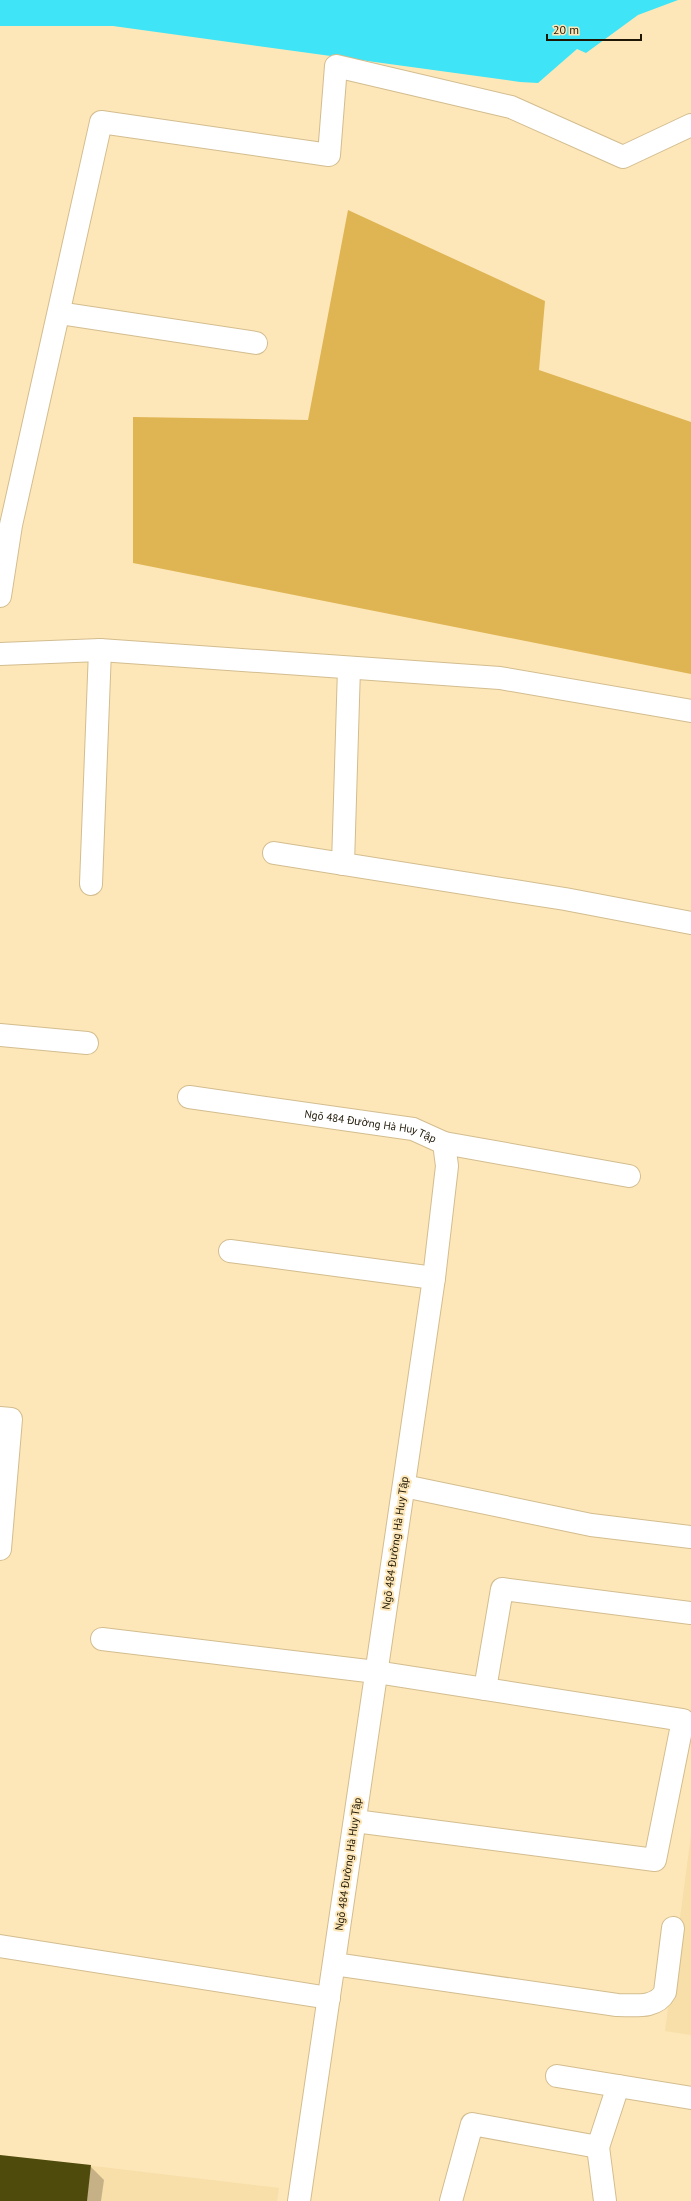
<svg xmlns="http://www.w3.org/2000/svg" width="691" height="2201" viewBox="0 0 691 2201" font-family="'PT Sans',sans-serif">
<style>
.built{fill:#f8dea8}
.green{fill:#dfb452}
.water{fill:#3fe5f6}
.shadow{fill:#0003}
.building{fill:#4f4b0c}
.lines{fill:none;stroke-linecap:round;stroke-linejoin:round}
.minor-casing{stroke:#d3bd8f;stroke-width:24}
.minor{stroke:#fff;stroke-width:22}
.labels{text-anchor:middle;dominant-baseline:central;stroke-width:4;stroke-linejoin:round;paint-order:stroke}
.street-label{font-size:11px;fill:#1f1705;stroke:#fde7b8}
</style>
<rect width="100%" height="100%" fill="#fde7b8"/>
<path class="built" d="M691,1835v200l-26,-4z
M0,2155l279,33 -2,13h-277z"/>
<path class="green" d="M348,210l197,91 -6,69 152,52v252l-558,-111v-146l175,3z"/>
<path class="water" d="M0,0h678l-40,15 -52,38 -9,-4 -39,34 -18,-1 -407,-56h-113z"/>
<path class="shadow" d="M0,2156l90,10 14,14 -3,21h-101z"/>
<path class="building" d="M0,2155l91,10 -4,36h-87z"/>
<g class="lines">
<g class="minor-casing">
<g id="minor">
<path d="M59,313l197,30"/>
<path d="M0,596l11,-71 90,-403 228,33 7,-89 175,41 112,50 68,-32"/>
<path d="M0,654l100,-4 400,28 191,33"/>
<path d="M274,853l291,46 126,24"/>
<path d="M343,864l6,-196"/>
<path d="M91,884l9,-234"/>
<path d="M0,1035l87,8"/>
<path id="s1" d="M189,1097l224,32 31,14 3,23 -13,112 -135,923"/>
<path d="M444,1143l185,33"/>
<path d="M230,1251l204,27"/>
<path d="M0,1418l11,1 -11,130"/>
<path d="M404,1486l187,39 100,12"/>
<path d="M102,1639l274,33 307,48 -28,140 -300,-39"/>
<path d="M485,1689l17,-100 189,24"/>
<path d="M0,1946l329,52"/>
<path d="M334,1964l283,41c17,0 39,4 48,-13l8,-64"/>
<path d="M557,2076l134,22"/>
<path d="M598,2147l7,54"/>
<path d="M451,2201l21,-77 126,23 20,-61"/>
</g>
</g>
<use href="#minor" class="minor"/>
</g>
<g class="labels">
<g class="street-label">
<text stroke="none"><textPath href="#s1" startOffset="184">Ngõ 484 Đường Hà Huy Tập</textPath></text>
<text transform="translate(395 1543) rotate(-82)">Ngõ 484 Đường Hà Huy Tập</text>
<text transform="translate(348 1864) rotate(-82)">Ngõ 484 Đường Hà Huy Tập</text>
</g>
</g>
<path d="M547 34v6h94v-6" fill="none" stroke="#1f1705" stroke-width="2"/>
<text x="553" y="34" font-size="12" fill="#1f1705" stroke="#fde7b8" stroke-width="3" paint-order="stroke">20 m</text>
</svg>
